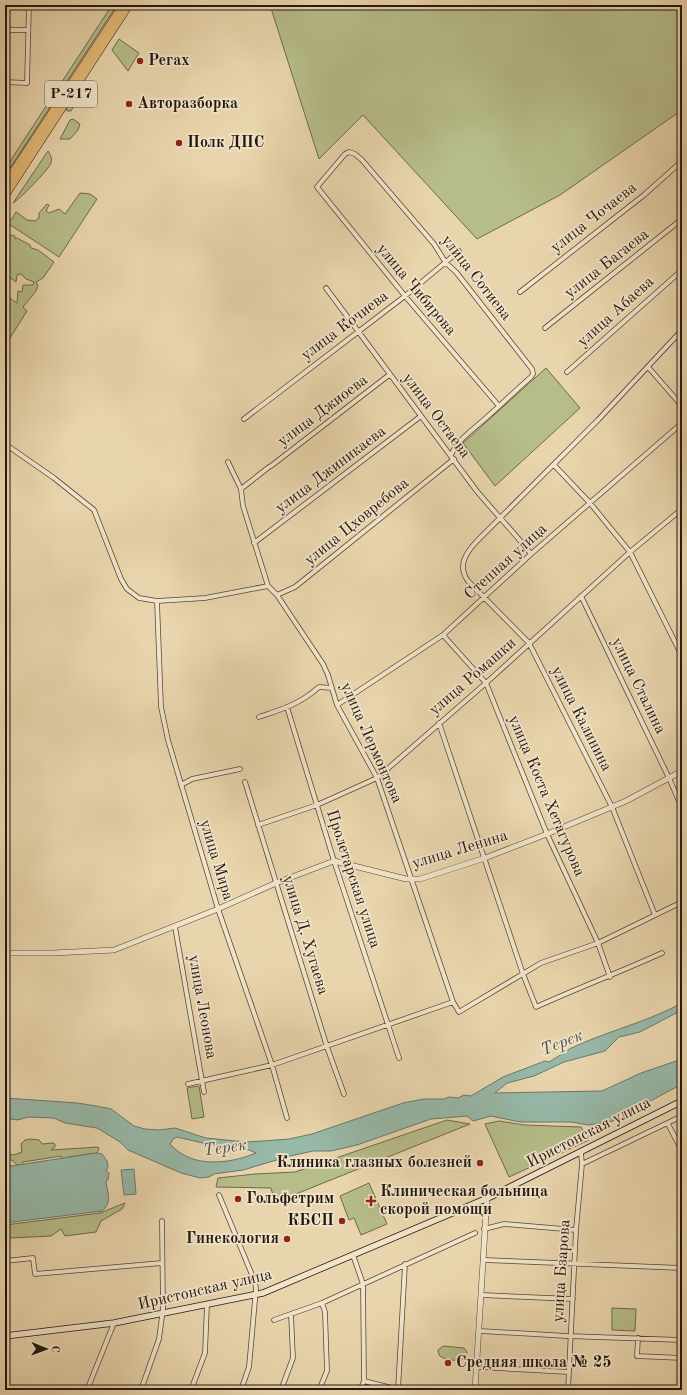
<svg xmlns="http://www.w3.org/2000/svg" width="687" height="1395" viewBox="0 0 687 1395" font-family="'Old Standard TT',serif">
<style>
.green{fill:#b6bd8a;stroke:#6c6a4d}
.water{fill:#97b9a9;stroke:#69786c;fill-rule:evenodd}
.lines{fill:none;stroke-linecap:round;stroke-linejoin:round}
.minor-casing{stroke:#544637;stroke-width:5.5}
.tertiary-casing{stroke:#544637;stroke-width:6}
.secondary-casing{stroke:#231710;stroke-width:7}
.trunk-casing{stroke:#231710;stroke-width:8}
.minor{stroke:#f1e4ca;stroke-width:4}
.tertiary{stroke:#f1e4ca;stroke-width:5}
.secondary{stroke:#f1e4ca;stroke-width:5.5}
.trunk{stroke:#e4ba76;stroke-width:7}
.poi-dot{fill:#8f2418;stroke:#f1e4ca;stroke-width:1.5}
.labels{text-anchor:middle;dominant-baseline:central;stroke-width:3.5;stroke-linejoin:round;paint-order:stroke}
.shield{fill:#f1e4ca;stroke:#615448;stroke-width:1}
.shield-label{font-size:15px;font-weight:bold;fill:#231710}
.poi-label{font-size:16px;font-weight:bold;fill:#231710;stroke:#f1e4ca;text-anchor:start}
.street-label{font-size:16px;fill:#231710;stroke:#f1e4ca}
.water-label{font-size:17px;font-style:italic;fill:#4c5046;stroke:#f1e4ca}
</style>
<rect width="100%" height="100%" fill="#e9d5ad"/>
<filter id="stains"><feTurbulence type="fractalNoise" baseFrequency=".005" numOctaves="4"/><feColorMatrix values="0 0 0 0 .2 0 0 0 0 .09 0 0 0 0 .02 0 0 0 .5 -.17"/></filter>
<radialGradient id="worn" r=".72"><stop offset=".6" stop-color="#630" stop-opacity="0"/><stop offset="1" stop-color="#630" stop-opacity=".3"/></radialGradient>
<path class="green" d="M112,5h5l-107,163 -3,-2z
M270,5h412v105l-122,85 -83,44 -114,-124 -44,44z
M119,39l20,14 -11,18 -16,-21z
M83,85l2,2 -14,24h-4l-1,-3 13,-21z
M73,119l7,5 -2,6 -8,9h-10l10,-19z
M48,151c2,3 5,8 3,12 -1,5 -32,37 -38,40z
M80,193l10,1 7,5 -38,58 -50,-33h-4v-7l3,3 4,-1 4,-7 11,8 8,1 4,-3v-5l8,-9 2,1 -3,6 3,2 10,-4 6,5z
M5,234l10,2v3l2,-1 13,7 1,3 7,2 16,12 -11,16 -7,4 2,3 -2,6 -13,16 4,4 -22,35v-51l12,8 1,-12 4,1 1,-7h10l1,-3 -8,-3 -5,-5 -4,1 -1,7 -11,-8z
M546,368l34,40 -85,78 -32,-43z
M199,1086l5,31 -12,2 -5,-31z
M447,1120l23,4 -189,76 -7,-1 -3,-11 -55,-1 2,-9 37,-4 40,-2z
M499,1121l25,4 57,2 8,13 -80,37 -24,-53z
M31,1139l8,1 3,4 11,-1 2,1v3l-4,3 47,-3 1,2 -2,4 -29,4 -1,2 -5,-1 -1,-2 -38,6 -1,3h-5l-5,-5h-7v-6l9,1 8,-3 -1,-8 4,-4z
M369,1183l18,41 -26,11 -7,-17 -5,2 -9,-24z
M125,1203l-3,6 -21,12 -5,11 -31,4 -4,-7 -10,7 -41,2 -5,-7v-6l95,-12z
M612,1308l24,1 -1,22 -23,-1z
M443,1346l21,2 3,4 -1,5c-5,5 -22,4 -27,-2l-1,-5z"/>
<path class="water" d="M682,1003v6l-2,2 -40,21 -21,5 -14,14 -41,11 -30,14 -27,7 -12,10 107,-2 39,-18 41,-14v25l-39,21 -24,10 -6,6 -24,4 -18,-3h-51l-29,-6 -18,5 -6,-5 -36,3 -74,26 -26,6h-18l-23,5 -47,14 -29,4 -5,3 -9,1 -19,-5 -53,-23 -8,-8 -23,-14 -32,-5 -11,-5 -25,-1 -12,3 -12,-2v-20l72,5 19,3 15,3 23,17 11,3 14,1 16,-2 31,10 40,4 16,-1 27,-2 23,-5 91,-31 21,-4h20l5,-2 9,1 6,-3 7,1 32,-19 42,-16 4,1c11,-6 18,-13 29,-17 34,-15 71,-24 104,-42zM177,1137l39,9 33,4 7,3c-27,11 -64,16 -86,-9l3,-5z
M96,1153l6,1 5,7 1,6 -2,4 3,2 -1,7 -2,1c1,11 7,21 -4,30l-97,12v-56z
M134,1169l2,25 -12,1 -3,-25z"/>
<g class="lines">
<g class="minor-casing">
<path id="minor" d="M5,30h23
M5,82l22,1 2,-78
M326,288l150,202c18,22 38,42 55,64
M520,292l124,-97 38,-34
M545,328l137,-109
M648,367l34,39
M567,372l115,-102
M244,419l161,-123 54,-45
M5,444l49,34 40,32 27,69 6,10 12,9 18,3 48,-3 63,-12
M451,455c7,-16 23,-26 36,-38 15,-13 29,-27 44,-40l2,-3 -1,-5 -76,-97 -10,-9 -12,-19 -72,-84 -7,-6 -6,-2 -4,2 -28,33 88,109 94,110
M228,462l13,27 2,17 25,80 9,9 18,-8 159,-128
M554,465l36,38 40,49 52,104
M271,466l118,-91
M241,489l28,-22
M254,543l167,-127
M277,595l46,69 5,11 9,30 40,73 76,224
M581,596l88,182 13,30
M157,601l4,106 7,33 50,169 54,156 15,53
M443,635l43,48 61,151 51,109 12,34
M337,705l106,-70 88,-81 151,-131
M287,707l47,154 65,197
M259,717c24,-8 41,-13 60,-30l13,1
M439,723l84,251 13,33c42,-19 84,-35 126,-54
M245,782l82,265 17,47
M181,785l11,-6 48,-10
M258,825l59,-20 60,-27 109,-95 144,-131 52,-43
M655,915l-43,-108 -83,-164 -61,-62c-11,-15 -2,-28 8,-39l122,-122 84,-90
M175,927l29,165
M188,1084l84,-19 181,-63 6,10 82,-49 57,-20 84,-41
M668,1124l14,27
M582,1164l100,-48
M219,1195l36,87 1,7 -7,78 -8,23
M484,1229l20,-5 72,6
M353,1255l10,29 1,97 -4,9
M483,1260l199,8
M5,1261l28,-3 2,16 127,-11
M481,1295l92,4
M274,1320l48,-17 153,-70
M480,1331l87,5 115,4
M638,1338l-1,18 45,2
M478,1367l91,5
M364,1381l36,9
M87,1390l27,-67
M141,1390l18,-51 4,-30 -1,-88
M191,1390l14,-37 2,-49
M281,1390l12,-32 -2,-44
M319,1390l8,-19 -2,-59 -3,-9
M398,1390l7,-126
M568,1390l8,-160 6,-66 -1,-11"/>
</g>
<g class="tertiary-casing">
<path id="tertiary" d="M5,953h48l61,-3 104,-41 58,-26 58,-22 72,18h14l65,-21 62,-24 79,-33 56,-30
M475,1390l12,-192"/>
</g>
<g class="secondary-casing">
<path id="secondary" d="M5,1336l109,-13 149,-30 227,-96 192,-96"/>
</g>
<g class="trunk-casing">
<path id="trunk" d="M5,184l118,-179
M5,196l124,-191"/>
</g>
<use href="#minor" class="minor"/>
<use href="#tertiary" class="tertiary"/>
<use href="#secondary" class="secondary"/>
<use href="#trunk" class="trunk"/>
</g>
<g class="poi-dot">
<circle cx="140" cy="61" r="4"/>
<circle cx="129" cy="104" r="4"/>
<circle cx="179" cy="143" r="4"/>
<circle cx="480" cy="1163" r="4"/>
<circle cx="238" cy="1199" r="4"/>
<path d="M369 1195h4v4h4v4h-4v4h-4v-4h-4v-4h4z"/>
<circle cx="342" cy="1221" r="4"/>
<circle cx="287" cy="1239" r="4"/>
<circle cx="448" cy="1363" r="4"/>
</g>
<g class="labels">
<rect class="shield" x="45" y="81" width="52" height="26" rx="3"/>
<g class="shield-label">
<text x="71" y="94">Р-217</text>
</g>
<g class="poi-label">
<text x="148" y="61">Регах</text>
<text x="137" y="104">Авторазборка</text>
<text x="187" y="143">Полк ДПС</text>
<text x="472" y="1163" text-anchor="end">Клиника глазных болезней</text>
<text x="380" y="1192">Клиническая больница<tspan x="380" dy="18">скорой помощи</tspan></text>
<text x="246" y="1199">Гольфстрим</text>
<text x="334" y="1221" text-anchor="end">КБСП</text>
<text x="279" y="1239" text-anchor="end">Гинекология</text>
<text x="456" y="1363">Средняя школа № 25</text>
</g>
<g class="street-label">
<text transform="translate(594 218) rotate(-38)">улица Чочаева</text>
<text transform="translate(607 264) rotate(-38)">улица Багаева</text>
<text transform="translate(476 278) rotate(52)">улица Сотиева</text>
<text transform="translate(416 290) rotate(50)">улица Чибирова</text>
<text transform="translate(616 312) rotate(-42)">улица Абаева</text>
<text transform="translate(345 326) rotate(-37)">улица Кочиева</text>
<text transform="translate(323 411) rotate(-37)">улица Джиоева</text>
<text transform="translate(436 416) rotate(53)">улица Остаева</text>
<text transform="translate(331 470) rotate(-37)">улица Джиникаева</text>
<text transform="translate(357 522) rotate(-39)">улица Цховребова</text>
<text transform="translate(506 562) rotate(-42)">Степная улица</text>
<text transform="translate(473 677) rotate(-41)">улица Ромашки</text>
<text transform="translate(638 686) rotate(64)">улица Сталина</text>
<text transform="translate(581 719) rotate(63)">улица Калинина</text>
<text transform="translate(371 743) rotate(66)">улица Лермонтова</text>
<text transform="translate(546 796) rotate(67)">улица Коста Хетагурова</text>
<text transform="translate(460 850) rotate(-17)">улица Ленина</text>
<text transform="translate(216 860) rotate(73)">улица Мира</text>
<text transform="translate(353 879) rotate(72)">Пролетарская улица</text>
<text transform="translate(305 935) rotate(73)">улица Д. Хугаева</text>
<text transform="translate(202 1007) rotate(80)">улица Леонова</text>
<text transform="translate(589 1133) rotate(-27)">Иристонская улица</text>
<text transform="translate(562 1271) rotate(-86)">улица Бзарова</text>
<text transform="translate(205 1290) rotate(-13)">Иристонская улица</text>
</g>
<g class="water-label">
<text transform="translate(562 1043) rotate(-22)">Терек</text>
<text transform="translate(225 1148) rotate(-8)">Терек</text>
</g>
</g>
<rect width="687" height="1395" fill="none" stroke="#e9d5ad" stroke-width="20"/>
<rect x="6" y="6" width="675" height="1383" fill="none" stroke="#231710" stroke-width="2"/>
<rect x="10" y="10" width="667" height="1375" fill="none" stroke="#231710"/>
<g transform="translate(46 1349) rotate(91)" stroke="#f1e4ca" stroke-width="3" paint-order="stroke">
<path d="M0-3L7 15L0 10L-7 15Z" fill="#231710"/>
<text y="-6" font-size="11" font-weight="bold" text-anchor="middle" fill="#231710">С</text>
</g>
<rect width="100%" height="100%" filter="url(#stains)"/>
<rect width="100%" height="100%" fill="url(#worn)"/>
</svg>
